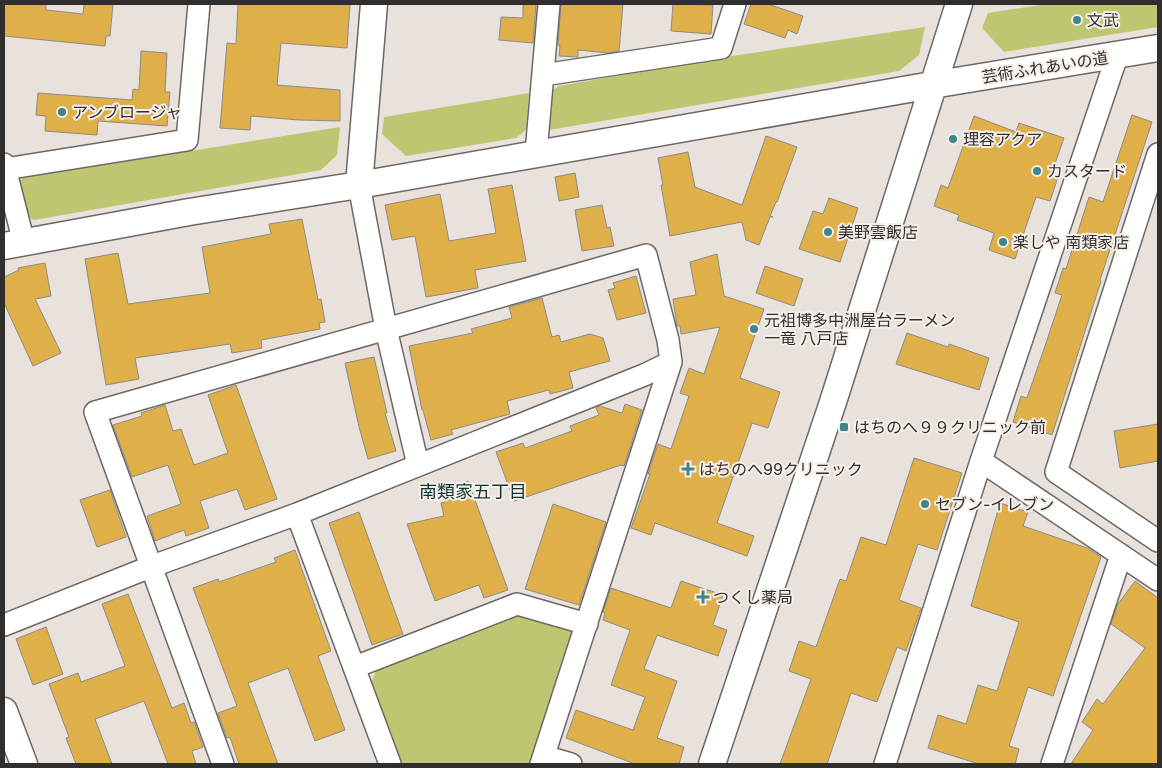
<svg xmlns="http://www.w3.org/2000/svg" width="1162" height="768" viewBox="0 0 1162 768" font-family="Inter,'Noto Sans JP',sans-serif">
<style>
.green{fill:#bfc671}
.building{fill:#dfaf4a;stroke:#8e8b85}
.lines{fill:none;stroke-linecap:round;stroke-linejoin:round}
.minor-casing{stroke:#6e6864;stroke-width:24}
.tertiary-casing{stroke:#6e6864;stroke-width:29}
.minor{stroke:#fff;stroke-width:21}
.tertiary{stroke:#fff;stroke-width:26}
.poi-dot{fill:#3e868a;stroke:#f5eee9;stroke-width:2}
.labels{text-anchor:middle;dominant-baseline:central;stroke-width:4;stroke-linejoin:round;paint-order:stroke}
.poi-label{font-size:16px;fill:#312f2d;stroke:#f5eee9;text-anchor:start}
.street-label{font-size:16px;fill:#312f2d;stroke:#f5eee9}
.neighbourhood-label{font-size:18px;fill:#123537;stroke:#f5eee9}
</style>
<rect width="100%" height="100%" fill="#e8e1dc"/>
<path class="green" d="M1046,4h112v23l-154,25 -22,-24 6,-15z
M925,27l-6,28 -20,16 -350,59 2,-39 8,-5 166,-29z
M529,93l-3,37 -10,8 -110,18 -24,-22 2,-17z
M340,127l-3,28 -16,15 -287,50 -10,-6 -9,-28 8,-8z
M528,614l40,12 5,9 -43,129h-130l-29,-81 5,-12 138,-54z"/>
<path class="building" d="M4,4h42v6l37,4 1,-10h29l-3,32h-4l-1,10 -101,-10z
M238,4h112l-3,44 -66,-5 -4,42 63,5v31l-41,-1 -48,-4 -1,14 -30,-2 7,-85 9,1z
M523,4h13l-3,39 -34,-3 2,-23 22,1z
M561,4h62l-4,47 -11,2 -30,-3v7l-19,-1 1,-10 -2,-1z
M673,4l40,1 -2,29 -40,-3z
M751,4h17l35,12 -6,18 -9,-4 -3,8 -41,-14z
M141,51l26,2 -2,39h5l-3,34 -69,-5 -1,14 -52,-4 1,-15 -10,-1 2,-22 94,7 1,-11 6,1z
M1132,115l20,7 -52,158 1,1 -49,154 -39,-13 8,-26 6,2 18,-52 17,-51 -7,-2 8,-25 3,1 23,-72 14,5z
M974,116l42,16 3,-9 45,15 -13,37 7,2 -8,24 -14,-4 -21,62 -26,-9 5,-17 -37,-13 2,-5 -25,-9 7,-21 7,3z
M766,136l31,11 -20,55h-1l-6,14 3,1h-3l-11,28 -13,-5 -4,-18 -72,14 -9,-51h2l-5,-27 30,-6 7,35 47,18z
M575,173l4,24 -20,4 -4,-24z
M512,185l14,76 -51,9 3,18 -52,9 -11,-61 -23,4 -7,-35 55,-11 9,47 47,-8 -8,-44z
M829,198l29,10 -18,54 -41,-13 14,-38 10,3z
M602,205l5,23 3,-1 4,19 -32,5 -7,-41z
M302,219l16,81 3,-1 4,23 -6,1 1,6 -59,11 1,8 -30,5 -2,-9 -95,14 4,21 -33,6 -21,-126 33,-6 10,51 82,-11 -8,-46 69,-13 -2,-10z
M717,254l7,42 40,13 -24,69 40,14 -12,36 -16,-5 -35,100 37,13 -7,20 -92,-33 -4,12 -20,-7 19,-54h-2l10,-30 13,5 18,-53 -9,-3 9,-25 15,6 16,-47 -39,7 -1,-8h-3l-4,-27 23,-4 -6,-33z
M45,263l6,33 -16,3 26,54 -28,13 -29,-63v-26l15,-7 -1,-2z
M765,266l38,13 -9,27 -38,-13z
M636,276l10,37 -29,7 -9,-30 7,-2 -2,-5z
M542,298l10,39 7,-2 2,7 29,-8 13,4 7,23 -41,11 4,16 -23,6 -1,-4 -42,11 3,13 -59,16 2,4 -22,6 -8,-30h-1l-13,-64 64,-13 -2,-4 41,-11 -3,-11z
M907,333l41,14 1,-3 40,14 -10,32 -83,-26z
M374,357l13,56h-2l11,38 -28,8 -9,-32 -14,-64z
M236,385l41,114 -32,11 -8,-21 -37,12 9,27 -23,8 -2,-6 -29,11 -8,-25 34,-12 -13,-39 -36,12 -19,-52 29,-9 -1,-3 24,-8 8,26 8,-2 13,36 34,-12 -20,-58z
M625,404l17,6 -18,56 -3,-1 -107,36 -18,-49 27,-9 2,5 47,-17 -2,-5 29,-11 -3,-7 4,-2 22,7z
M1158,424v37l-38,7 -6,-37z
M914,458l48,15 -25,77 -19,-6 -19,56 22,8 -15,43 -9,-4 -20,55 -26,-9 -24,71h-47l31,-85 -22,-8 10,-30 17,6 24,-68 6,2 15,-44 25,8z
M468,481l40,109 -24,8 -5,-13 -44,16 -28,-77 37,-8 -3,-13 4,-1 -4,-11z
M110,490l16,47 -29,10 -17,-47z
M1000,503l28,9 -5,14 64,22 14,9 -48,139 -25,-9 -19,59 10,3 -4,15h-36l-51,-16 10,-33 28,9 12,-39 19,6 22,-69 -48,-16z
M553,504l53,18 -27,83 -54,-16z
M359,512l44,122 -31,11 -43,-122z
M295,550l36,101 -13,5 27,74 -30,11 -27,-73 -40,15 30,81h-39l-9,-27 -3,1 -9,-25 19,-7 -44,-118 25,-9 1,3 57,-20 -2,-4z
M681,581l42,14 -10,30 14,5 -9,26 -61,-21 -13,34 33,12 -20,57 27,9 -5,17h-44l-69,-26 10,-28 57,20 12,-33 -34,-12 19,-55 -27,-10 2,-7 -2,-1 8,-24 60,20z
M1135,581l23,17v166h-87l22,-34 -11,-8 15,-23 6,5 42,-56 -34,-24 7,-20z
M128,594l44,114 12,-5 7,20 3,-1 9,25 -11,4 4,13h-28l-24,-63 -49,18 17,45h-36l-10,-26 3,-1 -20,-53 29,-11 3,9 44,-16 -23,-62z
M46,627l17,47 -30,11 -17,-46z"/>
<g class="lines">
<g class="minor-casing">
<path id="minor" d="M543,75l178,-27 14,-44
M536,153l13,-149
M1158,154l-102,318 102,69
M4,164l20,79
M5,169l182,-29 12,-136
M359,185l27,144 32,136
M981,461l177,119
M297,514l93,250
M4,625l146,-58 147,-53 347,-139 27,-13
M355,667l162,-63 70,20
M544,756l27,8
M223,764l-128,-352 551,-157 22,85 3,22 -130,402
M885,764l96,-303 136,-405
M1052,764l69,-209"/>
</g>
<g class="tertiary-casing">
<path id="tertiary" d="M359,185l15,-181
M4,246l185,-34 170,-27 573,-100 226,-37
M4,711l20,53
M712,764l121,-362 126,-398"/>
</g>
<use href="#minor" class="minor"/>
<use href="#tertiary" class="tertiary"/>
</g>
<g class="poi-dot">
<circle cx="1077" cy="20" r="5"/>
<circle cx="62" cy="112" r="5"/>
<circle cx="953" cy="139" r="5"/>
<circle cx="1037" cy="171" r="5"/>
<circle cx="828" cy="232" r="5"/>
<circle cx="1003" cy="242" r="5"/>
<circle cx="754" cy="329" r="5"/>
<rect x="839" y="422" width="10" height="10" rx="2.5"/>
<path d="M685.5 461.5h5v5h5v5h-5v5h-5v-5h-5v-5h5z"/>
<circle cx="925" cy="504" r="5"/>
<path d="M700.5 589.5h5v5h5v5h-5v5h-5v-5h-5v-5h5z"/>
</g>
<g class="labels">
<g class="poi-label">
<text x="1087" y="20">文武</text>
<text x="72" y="112">アンブロージャ</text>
<text x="963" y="139">理容アクア</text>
<text x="1047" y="171">カスタード</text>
<text x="838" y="232">美野雲飯店</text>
<text x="1013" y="242">楽しや 南類家店</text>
<text x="764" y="320">元祖博多中洲屋台ラーメン<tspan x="764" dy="18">一竜 八戸店</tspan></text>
<text x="854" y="427">はちのへ９９クリニック前</text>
<text x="699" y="469">はちのへ99クリニック</text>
<text x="935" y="504">セブン-イレブン</text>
<text x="713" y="597">つくし薬局</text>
</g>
<g class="street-label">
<text transform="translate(1045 67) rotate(-9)">芸術ふれあいの道</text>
</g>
<g class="neighbourhood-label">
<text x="473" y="491">南類家五丁目</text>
</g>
</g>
<rect width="1162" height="768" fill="none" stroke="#312f2d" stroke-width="10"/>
</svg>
